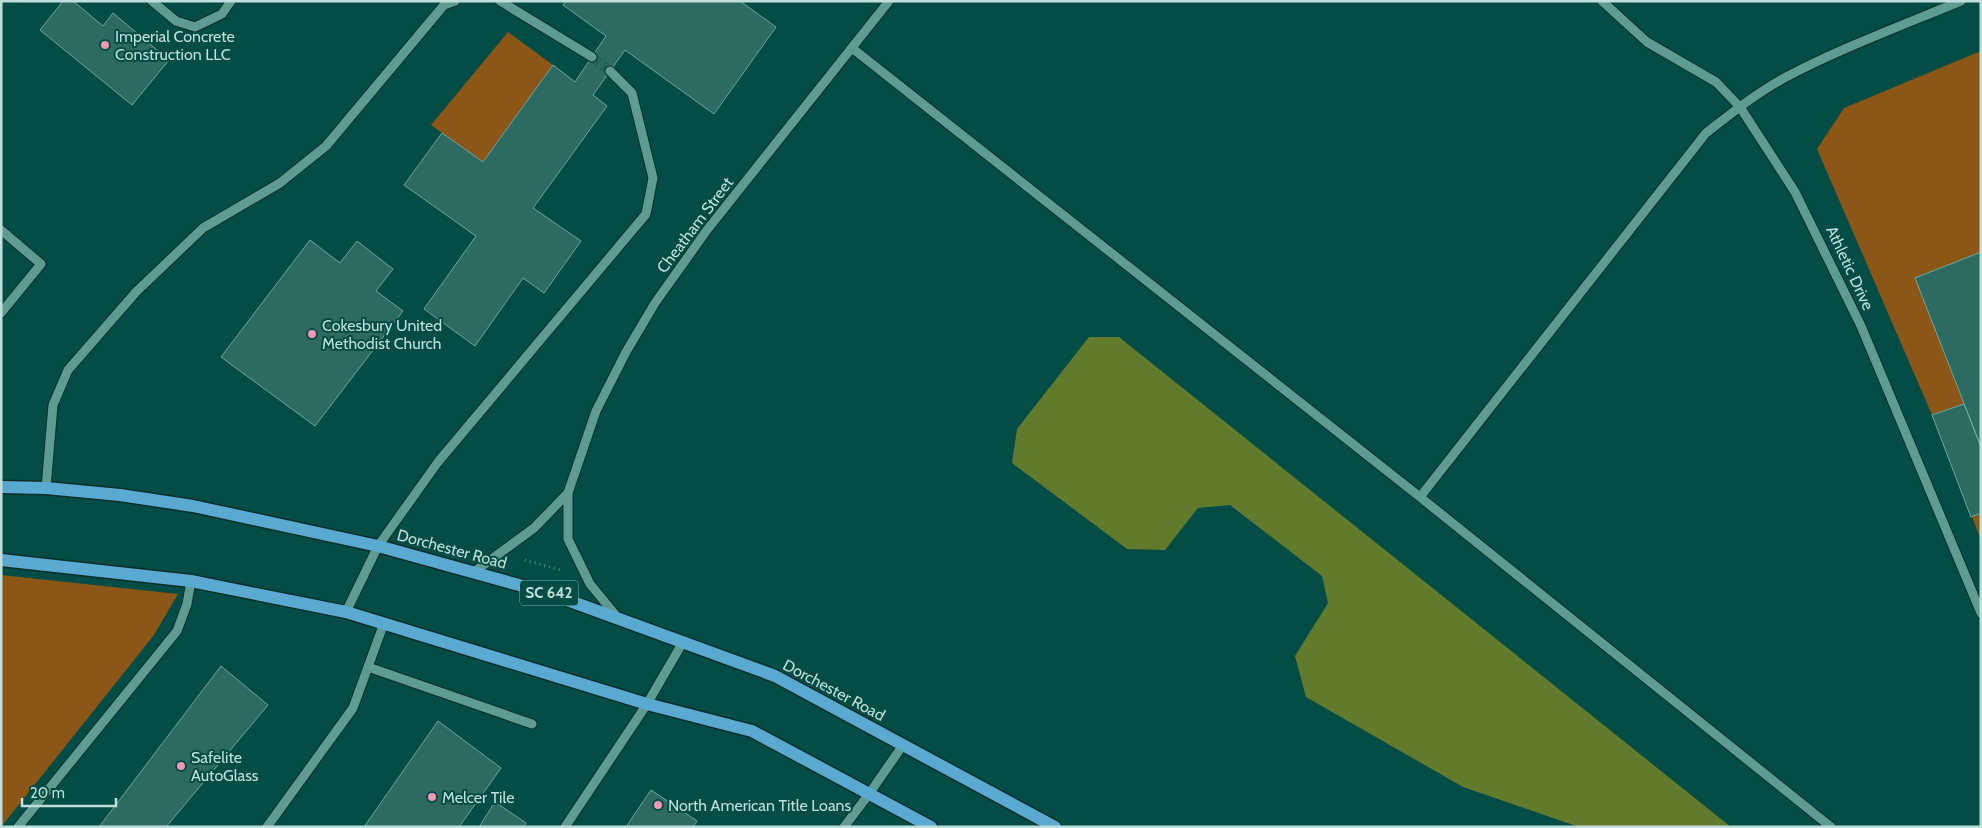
<svg xmlns="http://www.w3.org/2000/svg" width="1982" height="828" viewBox="0 0 1982 828" font-family="Cabin,sans-serif">
<style>
.green{fill:#8c5616}
.water{fill:#627a2c}
.building{fill:#2c6a62;stroke:#6aa89f}
.lines{fill:none;stroke-linecap:round;stroke-linejoin:round}
.minor-tunnel{stroke:#20635c;stroke-width:9;stroke-dasharray:9 4.5;stroke-linecap:butt}
.minor-casing{stroke:#0d2f2b;stroke-width:11}
.major-casing{stroke:#0d2f2b;stroke-width:15}
.path{stroke:#548b85;stroke-width:3;stroke-dasharray:1 4;stroke-linecap:butt}
.minor{stroke:#5e9c93;stroke-width:9}
.major{stroke:#59a9d0;stroke-width:12}
.poi-dot{fill:#f29aaf;stroke:#034d46;stroke-width:2}
.labels{text-anchor:middle;dominant-baseline:central;stroke-width:4;stroke-linejoin:round;paint-order:stroke}
.shield{fill:#034d46;stroke:#88b3ae;stroke-width:1}
.shield-label{font-size:15px;font-weight:bold;fill:#c1dfda}
.poi-label{font-size:16px;fill:#c1dfda;stroke:#034d46;text-anchor:start}
.street-label{font-size:16px;fill:#c1dfda;stroke:#034d46}
</style>
<rect width="100%" height="100%" fill="#034d46"/>
<path class="green" d="M508,32l45,33 -70,97 -52,-37z
M1981,51v489l-49,-125 -115,-266 27,-41z
M1,575l177,19 -24,41 -153,192z"/>
<path class="water" d="M1089,337h30l612,490h-152l-116,-40 -157,-90 -11,-41 33,-53 -6,-27 -92,-71 -32,3 -33,42 -38,-1 -115,-86 5,-34z"/>
<path class="building" d="M63,1h10l30,25 10,-13 56,47 -37,45 -92,-75z
M566,1h174l36,26 -62,87 -89,-64 -32,45 14,11 -74,102 48,33 -37,52 -21,-15 -48,68 -51,-37 52,-73 -72,-51 38,-52 41,29 70,-97 22,17 31,-46 -43,-31z
M310,240l30,23 17,-22 36,28 -17,22 27,20 -88,115 -94,-69z
M1981,252v195l-66,-169z
M1964,404l17,43v66l-10,4 -39,-102z
M221,666l47,39 -102,122h-67z
M438,721l63,47 -42,59h-95z
M651,790l46,31 -4,6h-67z
M495,802l31,21 -2,4h-45z"/>
<g class="lines">
<path class="minor-tunnel" d="M592,57l18,14"/>
<g class="minor-casing">
<path id="minor" d="M152,1l24,20 19,6 27,-13 9,-13
M500,1l92,56
M1602,1l45,41 69,40 24,25 55,85 66,134 120,287
M852,48l568,449 411,330
M1,230l40,34 -40,49
M46,488l7,-83 15,-35 68,-78 67,-64 77,-45 46,-37 118,-141 11,-4
M1420,497l286,-364c26,-20 53,-42 82,-57 56,-29 115,-51 173,-75
M474,572l60,-44 34,-35
M346,612l32,-66 60,-84 208,-248 7,-36 -21,-85 -22,-22
M618,618l-28,-34 -22,-45v-46l28,-82 30,-59 29,-49 52,-73 182,-229
M368,667l164,57
M18,827l159,-196 10,-27 4,-23
M267,827l86,-119 31,-85
M565,827l82,-123 36,-62
M844,827l25,-33 34,-49"/>
</g>
<g class="major-casing">
<path id="major" d="M1,487l45,1 74,7 73,11 185,40 170,47 227,83 280,151
M1,560l190,21 155,31 301,92 105,27 179,96"/>
</g>
<path class="path" d="M525,560l35,10"/>
<use href="#minor" class="minor"/>
<use href="#major" class="major"/>
</g>
<g class="poi-dot">
<circle cx="105" cy="45" r="5"/>
<circle cx="312" cy="334" r="5"/>
<circle cx="181" cy="766" r="5"/>
<circle cx="432" cy="797" r="5"/>
<circle cx="658" cy="805" r="5"/>
</g>
<g class="labels">
<rect class="shield" x="520" y="580.5" width="58" height="25" rx="4"/>
<g class="shield-label">
<text x="549" y="593">SC 642</text>
</g>
<g class="poi-label">
<text x="115" y="36">Imperial Concrete<tspan x="115" dy="18">Construction LLC</tspan></text>
<text x="322" y="325">Cokesbury United<tspan x="322" dy="18">Methodist Church</tspan></text>
<text x="191" y="757">Safelite<tspan x="191" dy="18">AutoGlass</tspan></text>
<text x="442" y="797">Melcer Tile</text>
<text x="668" y="805">North American Title Loans</text>
</g>
<g class="street-label">
<text transform="translate(695 225) rotate(-53)">Cheatham Street</text>
<text transform="translate(1850 268) rotate(65)">Athletic Drive</text>
<text transform="translate(452 549) rotate(15)">Dorchester Road</text>
<text transform="translate(834 690) rotate(28)">Dorchester Road</text>
</g>
</g>
<rect width="1982" height="828" fill="none" stroke="#c1dfda" stroke-width="5"/>
<path d="M22 798v8h94v-8" fill="none" stroke="#c1dfda" stroke-width="2.5"/>
<text x="30" y="798" font-size="15" fill="#c1dfda" stroke="#034d46" stroke-width="4" paint-order="stroke">20 m</text>
</svg>
